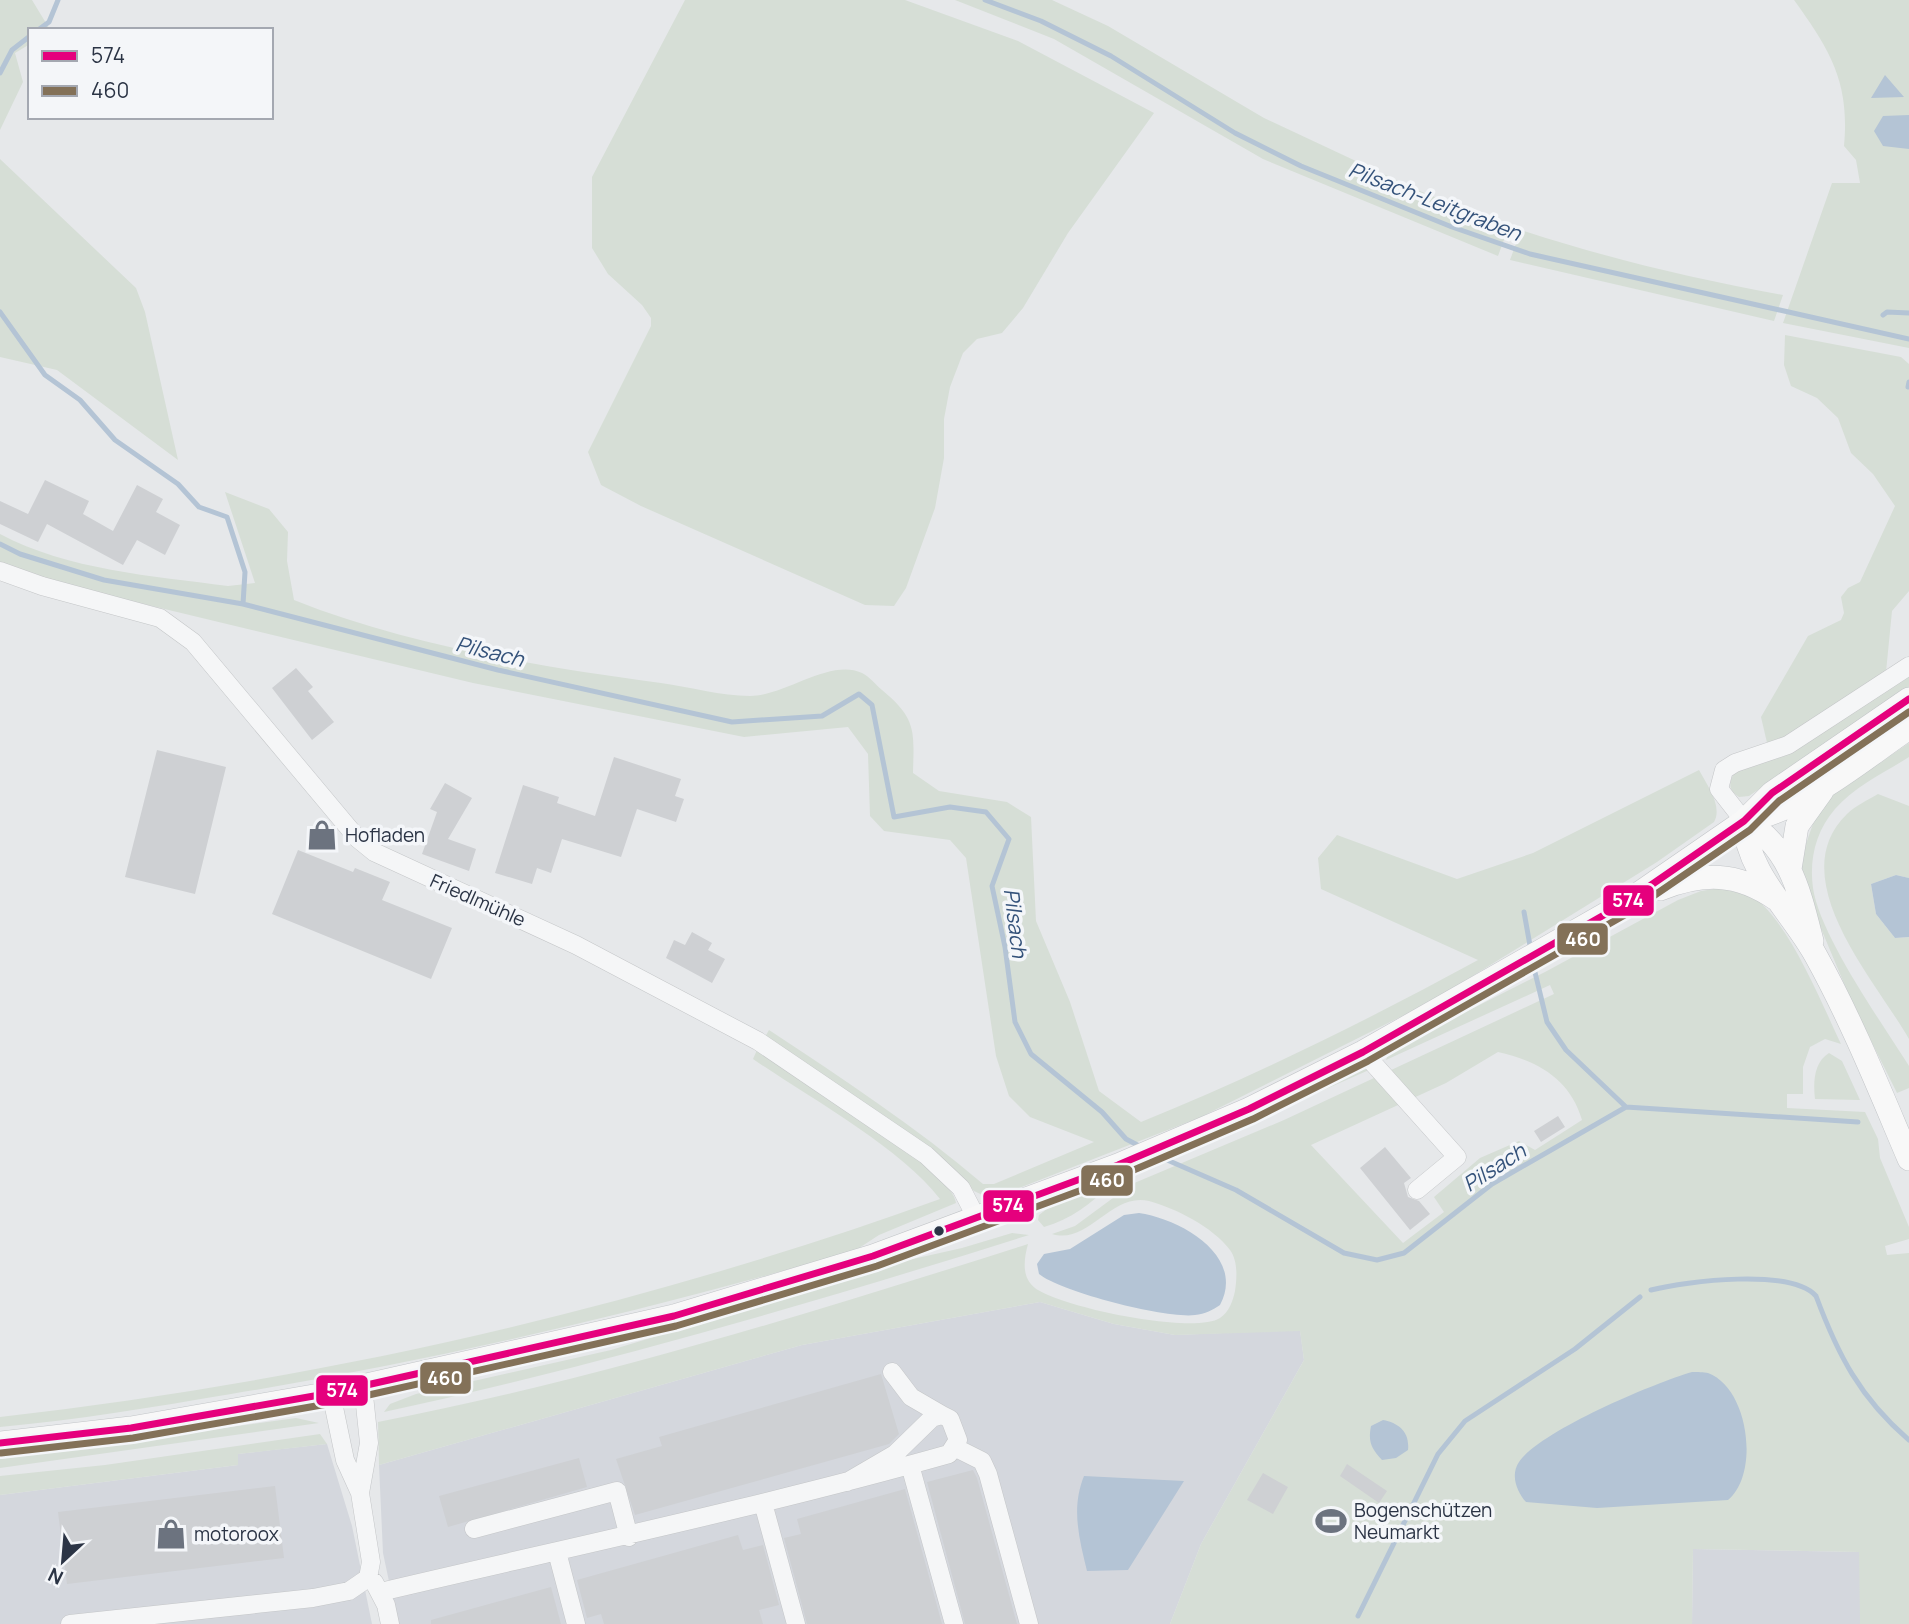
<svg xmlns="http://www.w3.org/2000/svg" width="1909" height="1624" viewBox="0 0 1909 1624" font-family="Manrope,sans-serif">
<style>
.built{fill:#d4d7dd}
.green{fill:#d6ded6;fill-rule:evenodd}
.water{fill:#b4c4d5}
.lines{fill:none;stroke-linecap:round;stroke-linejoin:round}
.stream{stroke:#b4c4d5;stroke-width:5}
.building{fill:#ced0d3}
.minor-casing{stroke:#c4c6c8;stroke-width:19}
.major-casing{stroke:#c2c5c8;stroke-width:24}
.minor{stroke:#f5f6f7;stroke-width:18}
.major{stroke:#f8f8f8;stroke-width:23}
.bus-1-casing{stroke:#f4f6f9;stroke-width:12}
.bus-2-casing{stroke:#f4f6f9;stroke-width:12}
.bus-1{stroke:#e5007d;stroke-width:7}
.bus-2{stroke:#837158;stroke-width:7}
.bus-dot{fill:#2b3445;stroke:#f4f6f9;stroke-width:2.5}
.labels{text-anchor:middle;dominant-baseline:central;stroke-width:7;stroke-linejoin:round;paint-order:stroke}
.poi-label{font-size:19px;fill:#2b3445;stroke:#f4f6f9;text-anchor:start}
.street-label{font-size:19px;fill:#2b3445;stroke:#f4f6f9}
.water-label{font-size:21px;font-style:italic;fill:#34527a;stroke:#f4f6f9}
.line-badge{stroke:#f4f6f9;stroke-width:2.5}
.badge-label{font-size:19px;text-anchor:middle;font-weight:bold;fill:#fff}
</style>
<rect width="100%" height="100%" fill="#e6e8ea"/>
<path class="built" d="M1040,1302l74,22 61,11 125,-5 4,30 -103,184 -31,80h-772l-15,-71 -4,-88 423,-120z
M327,1444l25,82 20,98h-372v-129l238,-30 -1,-11z
M1693,1549l167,3v72h-168z"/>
<path class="green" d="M0,0h32l17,28 -19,2v14l-15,9 8,29 -23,48z
M685,0h220l113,41 136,72 -86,120 -45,75 -21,25 -25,6 -14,14 -13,34 -6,32v39l-9,50 -29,80 -12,18 -29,-1 -224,-99 -40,-21 -13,-33 63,-126v-8l-9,-13 -34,-31 -16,-26v-71z
M955,0h97l56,26 156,92 158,74 87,34 -11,30 -235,-97 -209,-120z
M1794,0h115v348l-126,-25 49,-140h28l-4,-23 -12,-14c6,-64 -14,-96 -50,-146z
M0,159l136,129 9,24 33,148 -121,-90 -57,-13z
M1521,230c86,28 173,49 262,65l-9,26 -264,-61z
M1785,335l116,22 8,7v227l-17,20 -6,61 -85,57 -33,18 -7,-30 47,-81 33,-16 3,-7 -3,-16 7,-9 12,-6 35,-76 -22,-32 -22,-21 -13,-35 -21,-20 -26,-12 -7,-21z
M225,492l44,17 19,23 -1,29 7,39c112,45 247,67 367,83 29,4 60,13 89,13 35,0 80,-38 112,-23 7,3 14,12 20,17 35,29 32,41 31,83l26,18 68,11 24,15 5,104 34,81 29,89 42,31c116,-47 227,-102 337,-162l-157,-71 -3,-31 19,-23 120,44 76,-26 166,-83c8,15 24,36 15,52l-57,40 -225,139 -231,116 -210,82 -17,-8 -42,-41 -167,-113 4,-7c74,49 146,96 214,154h11l100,-42 -64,-25 -21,-21 -13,-40 -30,-198 -16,-18 -66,-9 -14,-15 -2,-62 -20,-27 -104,10 -271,-54 -404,-97 -69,-23v-29c68,36 152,42 228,52l27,-3z
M1909,673v15l-160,108 -10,1c-10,-6 -11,-13 -5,-24l60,-23z
M1909,743v14c-25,16 -54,29 -74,52 -19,22 -26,50 -22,79 7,48 69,135 96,178v22l-12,5 -44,-88 -36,-86 -16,-46v-15l14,-40 16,-22z
M1878,794l31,12v72l-13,-3 -25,9 5,30 19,24 14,-1v102c-33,-58 -128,-161 -62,-225 8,-8 21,-14 31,-20z
M1720,888c13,2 26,3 36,11 34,26 66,105 85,145l-16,-5 -15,8 -7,20v27h-16v14l78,4 13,27 2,19 29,69v12l-24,7 2,9 22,-2v371h-49l-1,-72 -166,-3 -1,75h-522l31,-80 103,-184 -4,-29 -125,4 -61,-11 -74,-22 -238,43 -423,120 -1,-43c222,-43 436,-110 650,-178 -4,15 -7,33 7,44 25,19 158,47 185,30 9,-6 13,-17 15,-27 2,-13 3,-30 -5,-41 -17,-23 -55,-42 -81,-49 -38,-9 -60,44 -97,33l23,-8 57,-42 152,-64 270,-126 -4,-9 -164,75 3,-8 9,-6 147,-74 133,-72 23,-9zM1498,1052c40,9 72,27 84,68l-47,30 -16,-9 -39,17 -46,39 10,15 -41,31 -92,-98 135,-62z
M757,1050c34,22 198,121 199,153l-77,32 -23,15c-205,60 -414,109 -625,144 -77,13 -154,26 -231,33v-10c320,-37 636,-108 940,-218 -40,-52 -132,-102 -187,-140z
M1829,1053l13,8 18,39 -45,-1c-2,-17 -1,-37 14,-46z
M1358,1068l11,2 -258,114c-20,20 -40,35 -67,43l-6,-7 1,-5 13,-10 171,-73z
M1012,1233l17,2c-213,67 -427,130 -645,177l6,-8 26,-10 195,-44 293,-89 58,-13z
M296,1418l23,5 -319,45v-9z
M320,1434l7,10 -89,10v11l-238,30v-19l105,-11z"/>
<path class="water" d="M1885,75l19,22 -33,1z
M1909,115v34l-26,-3 -9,-15 9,-15z
M1896,875l13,3v59l-14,1 -19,-24 -5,-30z
M1139,1213c42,6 107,43 81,92 -7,5 -15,9 -25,10 -28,4 -134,-23 -156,-41l-2,-10 7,-10 26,-5 54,-34z
M1692,1372c5,0 12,0 16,1 41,15 52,101 20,127l-131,8 -71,-6c-9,-10 -16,-27 -7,-40 21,-31 135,-79 173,-90z
M1383,1420c16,3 27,12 25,30l-12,8 -14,2c-11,-12 -14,-18 -11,-34z
M1084,1476l100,5 -56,89 -41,1c-8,-33 -16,-63 -3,-95z"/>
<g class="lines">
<path class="stream" d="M985,0l56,21 70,35 124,77 66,33 151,61 78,27 379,85
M38,30l11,-8 9,-22
M0,73l12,-23 18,-14
M0,312l45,63 35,25 35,40 63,44 21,23 28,10 18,55 -2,32
M1883,315l4,-3 22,1
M1908,387l1,-5
M0,544l20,10 84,26 139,24 255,66 234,52 90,-6 37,-22 13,11 22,112 56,-10 36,5 23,27 -17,47 13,61 10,75 16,32 71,58 24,27 17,9
M1524,912l7,39
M1533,964l14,58 19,28 60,57
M1158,1156l78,34 108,63 33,7 27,-7 88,-69 134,-77 232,15
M1651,1290c36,-9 140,-22 165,6 22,59 44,102 93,144
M1358,1616l80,-162 27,-33 110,-72 65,-52"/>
</g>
<path class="building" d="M45,480l44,21 -6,13 30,17 24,-46 26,14 -7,13 24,13 -15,30 -28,-15 -14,25 -76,-41 -9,18 -38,-18v-23l28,13z
M296,668l17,19 -5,4 26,31 -22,18 -40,-52z
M157,750l69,17 -31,127 -70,-17z
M614,757l67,22 -6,17 9,3 -8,23 -39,-13 -16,48 -59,-18 -11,34 -14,-5 -5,16 -37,-11 28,-88 36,12 -2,6 38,13z
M445,783l27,15 -24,41 28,10 -7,22 -47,-17 15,-42 -7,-3z
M298,850l55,22 2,-4 35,14 -8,18 70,28 -21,51 -159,-65z
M692,932l20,11 -4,7 17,9 -13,24 -46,-25 8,-18 11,5z
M1558,1116l7,11 -24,15 -7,-11z
M1385,1147l26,31 -7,5 4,14 11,4 11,13 -20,16 -50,-62z
M881,1374l18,60 -10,10 -254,71 -19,-56 46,-13 -3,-9z
M579,1458l8,29 -139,40 -9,-31z
M1347,1464l40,27 -8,12 -39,-27z
M973,1470l4,8 40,146h-52l-38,-142z
M1263,1473l25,14 -15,27 -26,-14z
M275,1486l9,72 -217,26 -9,-72z
M905,1489l37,135h-135l-23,-86 17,-4 -4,-15z
M738,1535l5,15 20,-5 16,60 -20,5 4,14h-159l-3,-10 -14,4 -10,-38z
M551,1587l10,37h-130v-4z"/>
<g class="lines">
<g class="minor-casing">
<path id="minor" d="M0,571l42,15 118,32 33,24 165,197 16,13 202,93 182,96 168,114 35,33 16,31
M1744,821l-25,-32 5,-19 11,-7 53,-18 121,-79
M1363,1052l94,105 -40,33
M892,1372l19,25 31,18
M331,1393l14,67 15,33 11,69 -3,16
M956,1448l26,13 6,13 41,150
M910,1465l44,159
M360,1493l9,-50 -6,-57
M763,1503l33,121
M474,1529l143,-38 12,46
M557,1552l19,72
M374,1582l12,23 4,19
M380,1592c191,-45 381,-85 569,-138l9,-14 -8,-21 -8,-4 -10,3 -37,36 -48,28
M70,1624l243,-26 36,-7 19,-13"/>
</g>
<g class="major-casing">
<path id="major" d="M1744,821c3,53 48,91 72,135 36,65 64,135 93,203
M1744,821c60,-11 115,-59 165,-93
M1744,821c46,24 56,73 68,120
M1790,869l7,-43 25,-35
M1660,889c43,-17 77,-17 116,10
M0,1443l131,-15 200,-35 343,-77 199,-60 245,-91 131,-56 114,-57 262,-149 119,-82 28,-28 137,-94"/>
</g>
<use href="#minor" class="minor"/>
<use href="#major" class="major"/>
<g class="bus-1-casing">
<path id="bus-1" d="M0,1443l131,-15 200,-35 343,-77 199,-60 245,-91 131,-56 114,-57 262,-149 119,-82 28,-28 137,-94"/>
</g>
<g class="bus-2-casing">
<path id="bus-2" d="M1,1453l132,-15 200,-35 343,-77 201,-60 245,-91 131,-56 115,-58 262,-149 120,-82 29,-29 130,-89"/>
</g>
<use href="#bus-1" class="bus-1"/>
<use href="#bus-2" class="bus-2"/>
</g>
<defs>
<g id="shop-bare" transform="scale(2.415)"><path d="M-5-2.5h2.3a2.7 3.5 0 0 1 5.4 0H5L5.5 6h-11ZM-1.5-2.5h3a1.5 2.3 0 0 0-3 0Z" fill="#6c737f" stroke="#f4f6f9" stroke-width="2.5" paint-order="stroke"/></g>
<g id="stadium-bare" transform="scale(2.415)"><path d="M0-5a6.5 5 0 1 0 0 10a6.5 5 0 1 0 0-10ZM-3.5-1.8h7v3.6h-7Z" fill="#6c737f" stroke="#f4f6f9" stroke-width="2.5" paint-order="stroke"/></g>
</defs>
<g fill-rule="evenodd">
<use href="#shop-bare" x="322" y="835"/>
<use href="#stadium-bare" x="1331" y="1521"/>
<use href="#shop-bare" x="171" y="1534"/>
</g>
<circle class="bus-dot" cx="939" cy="1231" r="6"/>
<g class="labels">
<g class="poi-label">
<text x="345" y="835">Hofladen</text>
<text x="1354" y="1510">Bogenschützen<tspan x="1354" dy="22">Neumarkt</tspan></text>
<text x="194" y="1534">motoroox</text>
</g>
<g class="street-label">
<text transform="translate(478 900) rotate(24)">Friedlmühle</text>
</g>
<g class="water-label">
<text transform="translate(1435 201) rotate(21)">Pilsach-Leitgraben</text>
<text transform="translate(490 651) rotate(14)">Pilsach</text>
<text transform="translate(1016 923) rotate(83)">Pilsach</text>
<text transform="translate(1494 1167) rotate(-33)">Pilsach</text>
</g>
</g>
<g class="line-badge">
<rect x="1602" y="884" width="53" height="33" rx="7" fill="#e5007d"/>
<rect x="1556" y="922" width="53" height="34" rx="7" fill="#837158"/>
<rect x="1080" y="1164" width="54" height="33" rx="7" fill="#837158"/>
<rect x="982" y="1189" width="53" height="34" rx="7" fill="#e5007d"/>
<rect x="419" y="1361" width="53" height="34" rx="7" fill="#837158"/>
<rect x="315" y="1374" width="54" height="33" rx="7" fill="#e5007d"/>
</g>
<g class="badge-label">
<text x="1628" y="907">574</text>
<text x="1583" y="946">460</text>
<text x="1107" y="1187">460</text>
<text x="1008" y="1212">574</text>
<text x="445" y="1385">460</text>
<text x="342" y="1397">574</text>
</g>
<rect x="28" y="28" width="245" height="91" fill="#f4f6f9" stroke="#a4a8b1" stroke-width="2"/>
<rect x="42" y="51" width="35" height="10" fill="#e5007d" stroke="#a4a8b1" stroke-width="2"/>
<text x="91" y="63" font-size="21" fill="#2b3445">574</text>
<rect x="42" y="86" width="35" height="10" fill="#837158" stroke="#a4a8b1" stroke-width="2"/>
<text x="91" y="98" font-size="21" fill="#2b3445">460</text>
<g transform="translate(63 1561) rotate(206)" stroke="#f4f6f9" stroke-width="5" paint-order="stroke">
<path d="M0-5L12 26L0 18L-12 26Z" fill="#2b3445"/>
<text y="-10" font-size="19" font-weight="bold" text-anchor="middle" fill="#2b3445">N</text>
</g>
</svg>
